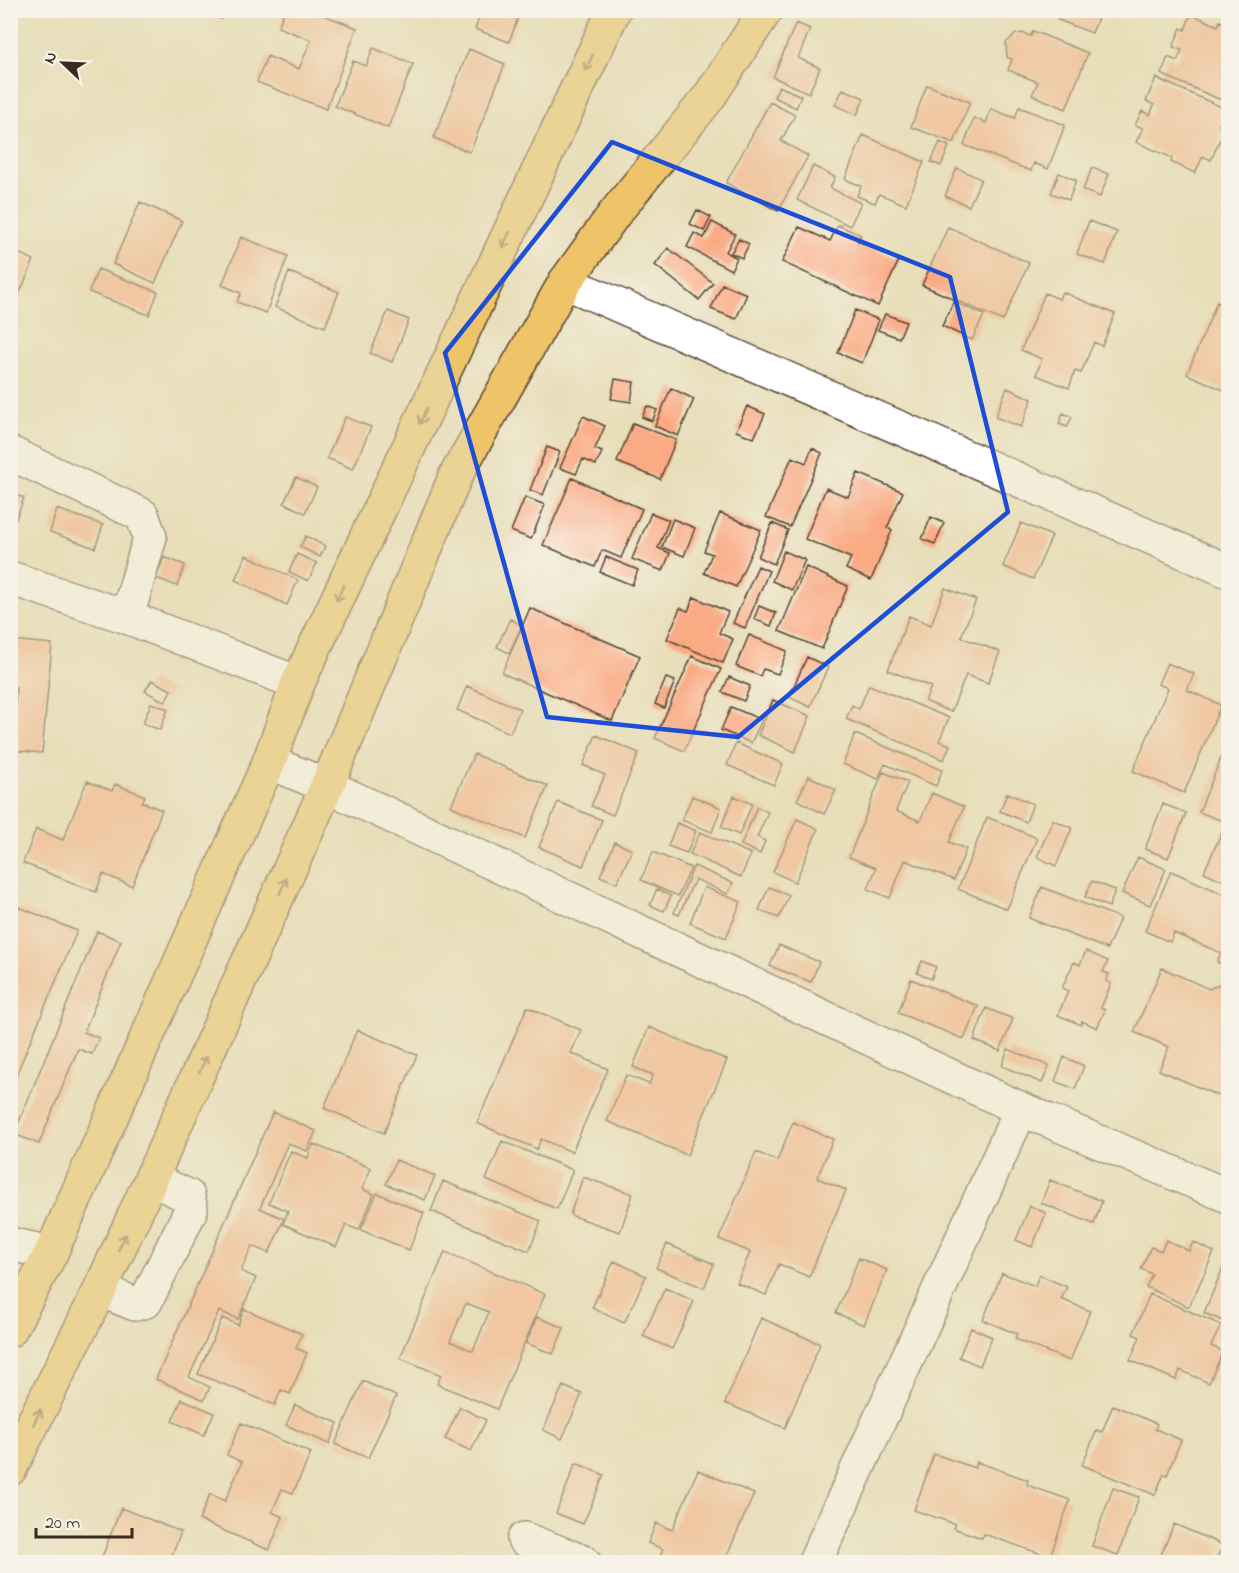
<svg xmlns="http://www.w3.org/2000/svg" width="1239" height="1573" viewBox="0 0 1239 1573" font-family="'Indie Flower',sans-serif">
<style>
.building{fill:#faab84;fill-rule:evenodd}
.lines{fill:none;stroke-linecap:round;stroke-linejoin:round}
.minor-casing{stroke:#554535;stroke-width:36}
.major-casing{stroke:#554535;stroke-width:36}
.minor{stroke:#fff;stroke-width:33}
.major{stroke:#efc469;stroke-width:33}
.oneway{stroke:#8c6f40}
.marked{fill:none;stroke:#1d4ed8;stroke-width:4.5;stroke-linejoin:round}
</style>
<rect width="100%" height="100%" fill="#f7f3e8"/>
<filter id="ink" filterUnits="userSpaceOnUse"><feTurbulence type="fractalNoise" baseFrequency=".0167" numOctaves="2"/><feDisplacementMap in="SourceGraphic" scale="12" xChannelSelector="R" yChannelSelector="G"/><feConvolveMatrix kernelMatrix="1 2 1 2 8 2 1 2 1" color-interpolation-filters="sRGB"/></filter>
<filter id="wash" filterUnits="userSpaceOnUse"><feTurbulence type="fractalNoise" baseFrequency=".008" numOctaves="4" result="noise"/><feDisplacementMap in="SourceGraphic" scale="24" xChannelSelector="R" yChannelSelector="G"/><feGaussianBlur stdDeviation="1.35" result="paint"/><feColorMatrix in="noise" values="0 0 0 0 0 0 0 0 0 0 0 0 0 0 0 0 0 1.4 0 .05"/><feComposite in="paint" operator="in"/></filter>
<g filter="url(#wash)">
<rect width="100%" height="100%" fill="#e8deba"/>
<g id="blocks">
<path class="building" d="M201,10h24l-3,9z
M285,10h26l46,18 -31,81 -69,-27 10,-26 32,13 12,-29 -33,-13z
M482,10h39l-12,32 -34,-13z
M1062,10h39l-9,23 -34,-13z
M1191,14l27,12 2,-5 8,4v78l-67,-29 7,-17 9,4 5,-11 -9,-3 8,-19 4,2z
M796,23l14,6 -12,29 22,10 -11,25 -36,-16z
M1033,31l55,22 -22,56 -34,-14 6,-13 -30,-12 4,-11 -5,-1 -1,-15 10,-9 6,-1 9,3z
M373,48l40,16 -25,64 -53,-22 18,-45 13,5z
M469,49l36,15 -35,88 -36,-14z
M1156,78l70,31 -7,16 6,3 -14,32 -8,-4 -8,17 -24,-11 1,-4 -36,-16 7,-14 -8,-3 7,-14 8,4 4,-10 -8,-4z
M927,85l43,17 -16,41 -43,-16z
M779,86l22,10 -5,12 -22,-11z
M843,89l21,9 -7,17 -22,-10z
M770,102l25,13 -14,26 27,15 -30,55 -52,-28z
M1019,107l46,18 -17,44 -14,-6 -3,8 -67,-26 10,-27 12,5 5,-14 24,9z
M863,135l61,27 -18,43 -27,-11 -4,9 -18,-7 4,-10 -16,-7z
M940,142l9,4 -8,20 -10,-4z
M813,166l22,11 -5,11 31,15 -11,23 -53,-26z
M957,168l24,11 -12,27 -24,-10z
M1092,168l17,6 -9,23 -17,-7z
M1059,173l17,7 -7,20 -18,-7z
M140,202l42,19 -27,62 -42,-19z
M697,210l14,7 -7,14 -14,-7z
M1089,221l28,11 -12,32 -28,-10z
M712,222l23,12 -9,18 11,6 -6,12 -44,-23 7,-14 10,5z
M838,225l23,10 -3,6 41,19 -21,46 -96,-44 17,-35 31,14z
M948,227l81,36 -26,58 -81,-36z
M241,237l47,19 -22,57 -29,-11 4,-9 -19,-8z
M739,239l10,5 -7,14 -11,-5z
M668,248l45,35 -14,17 -44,-35z
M10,249l24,11 -24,55z
M98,269l60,23 -9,23 -60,-23z
M289,272l50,20 -14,35 -50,-20z
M722,284l25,10 -11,25 -25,-10z
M1062,292l53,22 -13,32 -8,-4 -13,31 -6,-2 -6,17 -33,-13 6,-16 -21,-9 24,-57 14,6z
M954,302l30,13 -12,25 -30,-14z
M1217,302l11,5v85l-41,-18z
M855,310l24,10 -17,43 -24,-10z
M388,311l21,9 -17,42 -22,-9z
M885,314l21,8 -7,16 -21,-8z
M615,379l19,3 -3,20 -20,-3z
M671,388l23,11 -16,37 -23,-10z
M1007,388l25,11 -11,28 -26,-10z
M647,406l10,4 -5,11 -10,-4z
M747,406l18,8 -11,24 -18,-7z
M1063,413l9,4 -5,10 -8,-3z
M583,416l22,10 -10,23 7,3 -6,13 -13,-6 -7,15 -16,-6z
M345,417l26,10 -18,42 -26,-11z
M633,423l43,17 -16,39 -43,-17z
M547,447l13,5 -17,43 -13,-5z
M812,448l10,5 -32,74 -24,-10 26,-60 14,6z
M858,473l45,19 -16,36 5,2 -21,50 -25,-11 5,-11 -46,-19 21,-51 22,9z
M296,477l21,10 -12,26 -21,-10z
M572,478l70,31 -21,49 -19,-8 -7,17 -52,-22z
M10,493l14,5 -8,21 -6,-2z
M525,497l20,8 -14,34 -20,-8z
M57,509l46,16 -8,23 -45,-16z
M651,513l18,7 -11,28 12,5 -7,18 -31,-12z
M720,513l41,17 -25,57 -32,-14 8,-19 -8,-3z
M931,517l13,6 -9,21 -13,-5z
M673,519l22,9 -11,28 -22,-9z
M772,523l16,7 -14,34 -16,-7z
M1021,523l31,13 -19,43 -30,-13z
M306,536l19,10 -5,11 -20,-10z
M784,551l21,9 -13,30 -20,-9z
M297,554l20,9 -9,18 -19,-9z
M246,555l52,25 -11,25 -52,-25z
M164,557l21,8 -8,21 -21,-8z
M606,557l32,13 -6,15 -32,-13z
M758,566l11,5 -24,57 -12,-5z
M806,567l42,19 -26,63 -43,-18z
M945,588l31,12 -15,37 39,15 -12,31 -22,-8 -15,37 -26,-11 6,-14 -43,-17 21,-54 22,9z
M694,597l34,15 -9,21 14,6 -10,24 -56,-24 13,-31 8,3z
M759,606l17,7 -5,13 -17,-7z
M530,608l110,48 -28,65 -110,-48z
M510,619l12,6 -13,28 -12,-6z
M749,635l38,16 -9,23 -15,-5 -3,7 -24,-10z
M10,640l42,4 -10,109 -32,-3v-39l5,1 1,-24h-6z
M692,656l29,13 -37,82 -29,-13z
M807,657l21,10 -18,40 -21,-10z
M1167,663l27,11 -7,16 34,15 -37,88 -51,-22 35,-83 -10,-4z
M729,677l21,9 -6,15 -22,-9z
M666,678l9,3 -11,27 -9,-4z
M152,680l19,10 -6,12 -20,-11z
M869,685l80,33 -10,23 11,4 -6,15 -98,-41 6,-14 7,4z
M467,686l53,23 -10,24 -53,-23z
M773,700l37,16 -15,36 -37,-17z
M151,703l17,6 -8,21 -17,-7z
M731,707l31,13 -11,23 -30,-13z
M855,734l87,36 -6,16 -51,-22 -7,15 -35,-15z
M596,735l43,18 -26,62 -22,-9 14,-31 -22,-10z
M1228,741v82l-29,-11z
M736,743l47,21 -9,21 -47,-20z
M474,754l74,32 -23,52 -74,-32z
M883,772l25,10 -12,29 24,10 12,-28 32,14 -15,35 17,7 -12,31 -49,-20 -15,38 -22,-9 8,-21 -27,-11z
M809,776l27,14 -12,24 -27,-14z
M87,781l25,10 3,-7 30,12 -3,6 20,8 -30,76 -29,-12 -7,18 -73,-29 13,-34 27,11z
M1007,793l26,11 -7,18 -26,-11z
M692,796l29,12 -9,24 -30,-12z
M734,796l18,8 -13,31 -18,-8z
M558,802l44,18 -19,46 -44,-19z
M1163,804l23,9 -18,45 -23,-9z
M757,807l11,5 -11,25 8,4 -5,13 -19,-9z
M987,817l50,21 -30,71 -49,-20z
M797,819l21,10 -23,53 -22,-10z
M1053,820l19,8 -16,38 -19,-9z
M677,823l19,8 -9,22 -19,-7z
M700,832l51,22 -10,23 -51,-23z
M1222,832l6,3v48l-24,-11z
M615,842l17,8 -15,33 -17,-7z
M653,852l38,16 -13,28 -37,-16z
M1138,857l28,12 -16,36 -28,-12z
M694,866l39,17 -5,11 -33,-15 -16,36 -5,-2z
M1171,871l57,25v71l-11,-5 4,-9 -47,-20 -4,9 -25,-11z
M1092,881l23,9 -6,17 -24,-10z
M704,887l37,15 -15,36 -36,-15z
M769,887l20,8 -10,23 -20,-8z
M1042,887l78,31 -13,31 -78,-31z
M657,889l14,7 -7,15 -14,-6z
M19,907l58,24 -66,156 -1,-120 5,-10 -5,-2v-26z
M97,931l24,10 -37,91 15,6 -7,16 -14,-5 -39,95 -25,-10z
M779,945l40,17 -8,20 -41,-16z
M1086,951l22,10 -5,11 6,2 -3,7 5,3 -10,24 4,2 -8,18 -15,-7 -1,4 -23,-10 10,-24 -6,-3 12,-26 6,3z
M922,961l14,6 -5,12 -14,-6z
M1162,968l47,21 19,-8v119l-69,-30 10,-23 -35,-15z
M911,979l67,27 -14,33 -66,-26z
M527,1007l54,23 -10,23 37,16 -36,83 -31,-13 -4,10 -60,-26z
M986,1008l27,11 -13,32 -26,-11z
M649,1027l78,33 -40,95 -80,-34 19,-46 23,9 4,-9 -20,-8z
M357,1030l60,25 -33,78 -60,-25z
M1008,1049l41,17 -7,17 -40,-17z
M1064,1057l20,9 -9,23 -20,-8z
M273,1112l43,19 -9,20 -19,-8 -28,65 24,11 -15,34 -17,-7 -11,25 15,7 -18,41 -19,-8 -30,66 21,10 -6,13 -48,-21z
M793,1122l40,17 -16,39 29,12 -37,87 -30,-13 -13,31 -29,-12 13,-31 -31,-13 37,-87 21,9z
M502,1141l71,29 -16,39 -71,-29z
M313,1144l58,24 -9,21 12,5 -15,36 -13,-5 -10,22 -53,-23 5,-13 -19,-8 22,-52 17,7z
M396,1160l39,16 -10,24 -39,-16z
M583,1177l50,17 -13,38 -50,-17z
M1050,1180l52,21 -8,23 -53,-21z
M443,1181l98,40 -12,30 -98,-40z
M377,1193l47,20 -15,37 -48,-20z
M1030,1206l16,7 -14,34 -16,-7z
M1166,1240l23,11 4,-9 21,10 -25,55 -43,-20 6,-13 -11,-5 10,-22 10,4z
M667,1244l47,20 -10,24 -48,-20z
M445,1252l100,42 -48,115 -60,-25 4,-9 -41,-17zM466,1303l23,9 -16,39 -23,-10z
M859,1258l28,12 -23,55 -28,-12z
M614,1261l32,15 -22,47 -32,-15z
M1225,1263l3,2v58l-24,-10z
M1002,1273l33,13 4,-11 28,12 -6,12 29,12 -20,50 -55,-22 2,-5 -34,-14z
M665,1288l29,13 -22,48 -29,-13z
M1150,1294l71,31 -10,21 12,5 -14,32 -29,-13 -4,10 -46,-20 10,-23 -7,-3z
M244,1309l58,25 -6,14 11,5 -17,41 -9,-4 -6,15 -77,-31 24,-56 16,7z
M537,1317l27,11 -11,26 -27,-11z
M761,1318l59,26 -35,84 -60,-25z
M971,1328l21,9 -12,29 -21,-9z
M363,1381l33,15 -28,62 -33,-14z
M563,1386l19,8 -20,45 -19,-9z
M182,1399l32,14 -10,22 -32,-14z
M295,1405l43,18 -9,21 -43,-19z
M1113,1405l44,19 -2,5 26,11 -14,35 -3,-1 -9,21 -73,-30 15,-35 5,2z
M460,1407l26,13 -15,31 -26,-12z
M241,1423l70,30 -18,40 -11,-4 -10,23 11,5 -14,33 -70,-30 11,-26 15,7 17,-39 -15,-7z
M934,1454l41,14 2,-6 51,18 -1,5 43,15 -20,57 -66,-23 -2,4 -29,-10 2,-4 -41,-14z
M576,1463l28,12 -21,49 -27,-11z
M698,1470l56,24 -30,68h-49l-15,-6 3,-7 -15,-6 8,-20 16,7z
M1113,1488l26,9 -21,58 -26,-9z
M121,1508l60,24 -12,30h-69z
M1174,1524l49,21 -8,17h-57z"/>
</g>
</g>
<g filter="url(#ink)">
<use href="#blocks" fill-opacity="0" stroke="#554535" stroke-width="1.5"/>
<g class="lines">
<g class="minor-casing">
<path id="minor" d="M565,282l663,289
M10,453l132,62 8,22 -23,80
M10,578l117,39 171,66
M269,762l58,24 694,323 207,87
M10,1244l41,9
M100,1290l35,14 11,-3 45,-91 -3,-14 -37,-17
M524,1539l60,23
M815,1562l206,-453"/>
</g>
<g class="major-casing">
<path id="major" d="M10,1330l41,-77 218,-491 29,-79 316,-673
M10,1469l90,-179 51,-111 176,-393 129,-311 109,-193 50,-69 94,-116 57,-87"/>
</g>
<use href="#minor" class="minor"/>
<use href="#major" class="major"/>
</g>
<defs><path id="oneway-shaft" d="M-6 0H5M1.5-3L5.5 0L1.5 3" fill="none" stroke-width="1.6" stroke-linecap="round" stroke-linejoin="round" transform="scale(1.5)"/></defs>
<g class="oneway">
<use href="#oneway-shaft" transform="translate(589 63) rotate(115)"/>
<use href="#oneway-shaft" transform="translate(506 240) rotate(115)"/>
<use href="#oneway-shaft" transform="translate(423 416) rotate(115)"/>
<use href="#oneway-shaft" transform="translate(340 593) rotate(115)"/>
<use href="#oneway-shaft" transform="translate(283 886) rotate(-66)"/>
<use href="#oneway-shaft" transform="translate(203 1064) rotate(-66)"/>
<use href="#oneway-shaft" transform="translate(122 1242) rotate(-65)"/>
<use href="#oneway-shaft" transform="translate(37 1417) rotate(-64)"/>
</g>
</g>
<path d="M0 0H1239V1573H0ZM612,142l338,135 58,235 -270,225 -191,-20 -102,-364z" fill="#e8deba" fill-opacity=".55" fill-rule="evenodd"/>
<path class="marked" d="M612,142l338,135 58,235 -270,225 -191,-20 -102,-364z"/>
<rect width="1239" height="1573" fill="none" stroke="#f7f3e8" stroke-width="36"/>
<g transform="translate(63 63) rotate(293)" stroke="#f7f3e8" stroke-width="4.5" paint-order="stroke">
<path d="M0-4.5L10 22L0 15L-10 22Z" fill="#3b2a1e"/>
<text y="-9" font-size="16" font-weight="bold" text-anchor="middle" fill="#3b2a1e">N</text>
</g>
<path d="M36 1528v9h96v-9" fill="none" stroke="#3b2a1e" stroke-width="3"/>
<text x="45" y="1528" font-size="18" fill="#3b2a1e" stroke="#f7f3e8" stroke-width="4.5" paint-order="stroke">20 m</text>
</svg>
